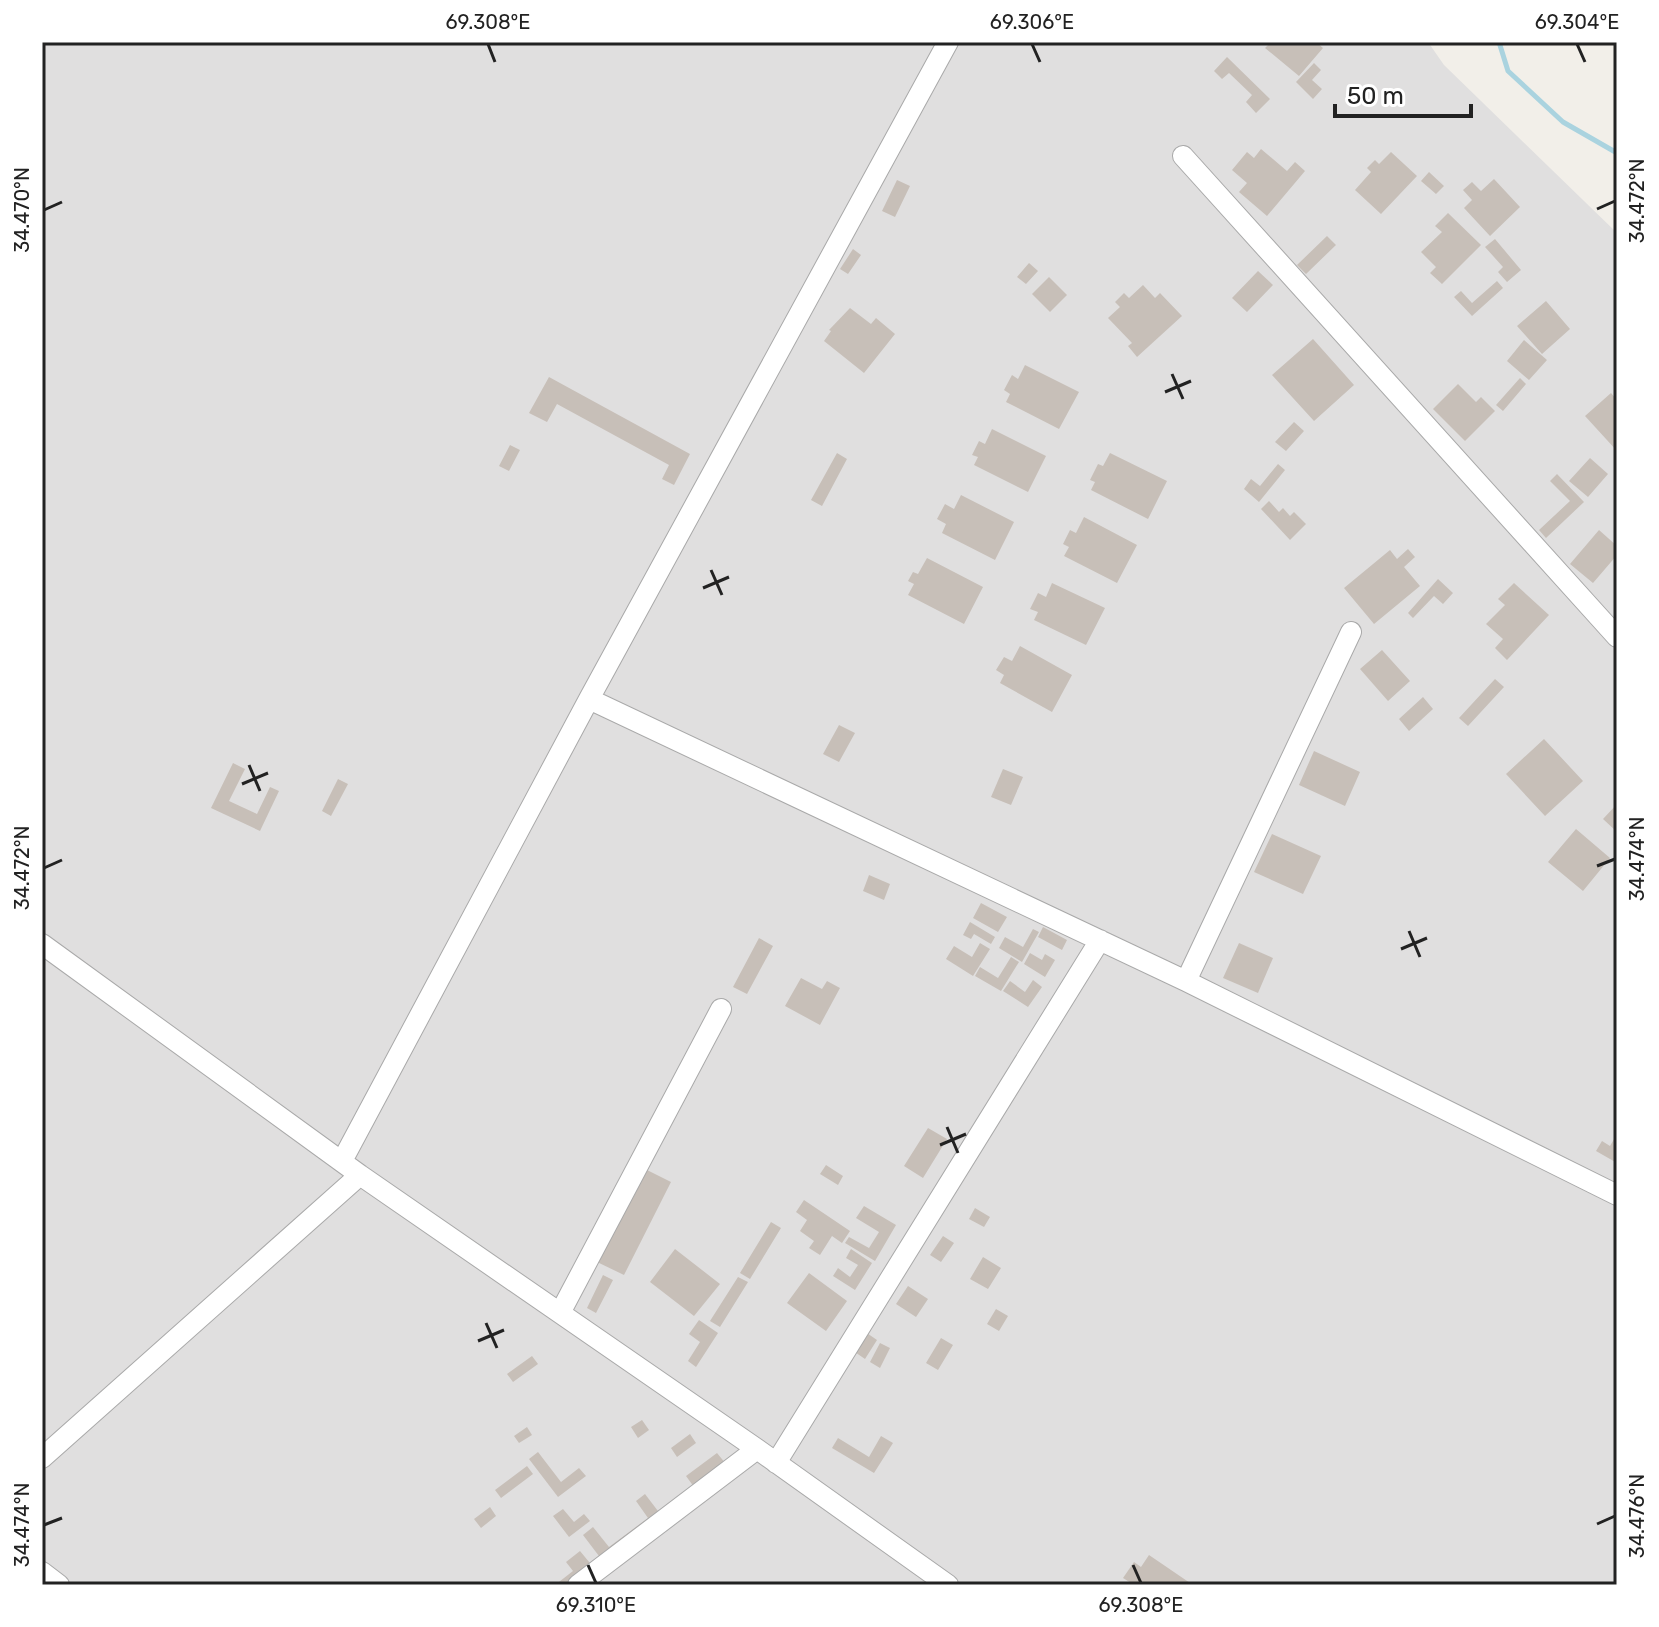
<svg xmlns="http://www.w3.org/2000/svg" width="1659" height="1627" viewBox="0 0 1659 1627" font-family="Rubik,sans-serif">
<style>
.residential{fill:#e0dfdf}
.lines{fill:none;stroke-linecap:round;stroke-linejoin:round}
.stream{stroke:#aad3df;stroke-width:5}
.building{fill:#c7bfb8}
.street-casing{stroke:#a9a9a9;stroke-width:22}
.street{stroke:#fff;stroke-width:20}
.ticks{fill:none;stroke:#222;stroke-width:3}
.neatline{fill:none;stroke:#222;stroke-width:3}
.ticks-label{font-size:20px;text-anchor:middle;fill:#222}
</style>
<rect width="100%" height="100%" fill="#f2efe9"/>
<path class="residential" d="M42,42h1386l16,23 173,168v1352h-1575z"/>
<g class="lines">
<path class="stream" d="M1499,42l9,29 55,51 54,31"/>
</g>
<path class="building" d="M1271,42l9,1 36,-1 7,6 -24,28 -34,-28z
M1227,57l43,42 -14,14 -10,-11 6,-7 -23,-22 -7,6 -8,-8z
M1314,63l7,7 -9,10 10,9 -9,10 -17,-17z
M1261,149l26,22 8,-9 10,9 -38,45 -28,-24 8,-9 -15,-13 15,-18 7,6z
M1391,152l26,24 -36,38 -26,-24 16,-18 -4,-4 8,-8 4,4z
M1429,172l15,14 -8,8 -15,-13z
M1494,179l26,28 -30,29 -26,-28 8,-8 -9,-10 9,-8 9,9z
M897,180l13,6 -15,31 -13,-6z
M1448,213l33,32 -39,39 -12,-11 6,-6 -15,-15 21,-20 -7,-6z
M1327,236l9,9 -30,29 -9,-9z
M1495,239l26,31 -14,12 -9,-10 5,-5 -18,-20z
M853,249l8,6 -13,19 -8,-5z
M1029,263l9,8 -12,13 -9,-7z
M1258,271l15,14 -26,27 -15,-14z
M1049,277l18,18 -17,17 -18,-18z
M1497,281l6,7 -31,28 -18,-19 7,-6 11,12z
M1143,285l12,13 5,-5 22,23 -45,41 -9,-11 4,-3 -24,-25 12,-11 -5,-5 9,-9 5,5z
M1546,301l24,28 -28,25 -25,-28z
M850,308l21,16 5,-6 19,16 -31,39 -40,-32 7,-10 -2,-1z
M1313,339l41,46 -40,36 -42,-46z
M1524,340l23,20 -18,20 -22,-19z
M1025,365l54,27 -20,37 -53,-27 4,-8 -6,-4 8,-15 6,4z
M549,377l141,77 -16,31 -12,-6 7,-14 -112,-61 -10,18 -18,-9z
M1520,378l6,6 -23,27 -7,-6z
M1458,384l18,18 5,-5 14,14 -30,30 -32,-32z
M1611,393l6,7v51l-32,-35z
M1294,422l10,9 -18,20 -11,-9z
M992,429l54,27 -18,36 -54,-27 4,-8 -6,-2 7,-14 6,3z
M510,445l10,5 -11,21 -10,-5z
M837,453l10,6 -25,47 -11,-6z
M1110,453l57,28 -19,38 -57,-29 4,-8 -5,-2 8,-16 5,2z
M1590,458l18,16 -20,23 -19,-16z
M1278,464l7,6 -26,32 -15,-13 7,-10 9,7z
M1557,474l27,28 -38,36 -7,-8 31,-29 -20,-20z
M961,495l53,27 -19,38 -53,-27 4,-9 -9,-5 8,-15 9,5z
M1269,501l10,11 4,-4 7,8 4,-4 12,12 -16,16 -29,-31z
M1084,517l53,28 -20,38 -53,-27 5,-9 -6,-3 7,-14 6,3z
M1599,530l18,16v9l-24,28 -23,-19z
M1408,549l7,8 -11,10 16,19 -46,38 -30,-36 46,-38 7,9z
M927,558l56,29 -19,37 -56,-29 6,-11 -6,-3 5,-9 5,2z
M1438,579l15,14 -10,11 -9,-8 -21,22 -5,-5z
M1052,583l53,25 -19,37 -52,-25 4,-8 -8,-3 8,-16 8,4z
M1514,583l35,32 -42,45 -12,-12 8,-9 -17,-15 19,-19 -7,-6z
M1020,646l52,29 -20,37 -52,-29 4,-8 -8,-5 8,-13 8,4z
M1382,650l28,31 -22,20 -28,-32z
M1495,679l9,8 -36,39 -9,-8z
M1423,697l10,12 -24,22 -10,-12z
M839,725l16,8 -16,29 -16,-8z
M1544,739l39,42 -38,35 -39,-42z
M1314,751l46,21 -15,34 -46,-21z
M233,763l12,6 -16,32 28,13 13,-27 9,4 -19,40 -49,-23z
M1003,769l20,8 -12,28 -20,-8z
M338,779l10,5 -17,32 -9,-5z
M1617,804v28l-14,-13z
M1576,829l34,29 -27,33 -35,-29z
M1272,834l49,22 -18,38 -49,-22z
M869,875l21,9 -6,16 -21,-9z
M981,903l26,14 -9,15 -25,-14z
M970,922l25,15 -4,7 -17,-10 -3,5 -8,-4z
M1043,927l24,13 -5,10 -24,-13z
M1033,929l6,3 -17,30 -23,-14 6,-11 18,10z
M759,938l14,8 -26,48 -14,-7z
M980,943l10,6 -17,27 -27,-17 8,-13 18,11z
M1239,943l34,15 -15,35 -35,-15z
M1030,953l12,7 3,-6 10,6 -10,17 -21,-13z
M1011,957l8,5 -18,29 -26,-15 5,-9 18,11z
M801,978l21,11 5,-8 13,7 -20,37 -35,-19z
M1033,980l9,7 -14,20 -25,-16 7,-10 15,11z
M928,1128l19,11 -24,39 -19,-12z
M1617,1134v29l-21,-12 6,-10 8,5z
M826,1165l17,11 -5,9 -18,-11z
M643,1168l28,14 -47,93 -29,-14z
M804,1200l46,31 -8,12 -10,-7 -12,19 -11,-7 5,-7 -14,-10 7,-11 -11,-8z
M864,1206l32,19 -21,36 -30,-18 4,-6 20,11 10,-16 -23,-14z
M975,1208l15,9 -6,10 -15,-8z
M771,1222l10,6 -31,51 -10,-6z
M943,1236l11,7 -13,19 -11,-7z
M675,1249l45,35 -26,32 -44,-34z
M851,1249l21,14 -17,27 -22,-14 5,-8 12,9 8,-12 -12,-7z
M983,1257l18,11 -13,21 -18,-10z
M809,1273l38,28 -21,30 -39,-28z
M603,1275l10,5 -17,33 -9,-5z
M738,1277l10,5 -28,45 -10,-6z
M908,1286l20,13 -12,18 -20,-13z
M996,1309l12,7 -9,15 -12,-7z
M699,1320l19,13 -22,34 -8,-6 12,-19 -11,-8z
M861,1329l16,11 -12,19 -16,-11z
M941,1338l12,7 -15,25 -12,-7z
M880,1343l10,5 -10,20 -10,-6z
M532,1356l6,8 -25,18 -6,-8z
M642,1420l7,10 -11,8 -7,-11z
M527,1427l5,8 -13,8 -5,-7z
M690,1434l6,9 -19,14 -6,-9z
M881,1436l12,7 -19,30 -42,-25 6,-10 31,19z
M538,1452l23,30 18,-14 7,8 -28,21 -29,-38z
M717,1453l9,11 -32,23 -8,-11z
M527,1466l6,8 -32,24 -6,-8z
M645,1494l16,21 -59,45 -19,-25 10,-8 16,20 39,-29 -12,-17z
M490,1507l6,9 -15,12 -7,-9z
M563,1509l11,13 10,-8 6,7 -21,16 -16,-21z
M580,1551l14,17 -22,17h-17l18,-14 -7,-9z
M1149,1555l44,30h-63l1,-2 -8,-5 11,-16 7,5z"/>
<g class="lines">
<g class="street-casing">
<path id="street" d="M1183,156l434,481
M589,699l597,282 431,214
M42,944l318,231 397,274 191,136
M1186,981l165,-349
M342,1161l247,-462 359,-657
M560,1313l161,-304
M42,1458l318,-283
M776,1463l324,-523
M42,1572l17,13
M578,1585l179,-136"/>
</g>
<use href="#street" class="street"/>
</g>
<path class="ticks" d="M488,44l7,18M1032,44l8,18M1577,44l8,18M1597,209l18,-8M44,210l18,-8M1172,374l11,25M1165,392l26,-11M711,570l11,25M703,588l26,-11M249,765l11,26M242,784l26,-11M1597,866l18,-7M44,868l18,-8M1409,931l11,26M1401,949l26,-11M947,1127l11,26M940,1145l26,-11M486,1323l11,25M478,1341l26,-11M1597,1524l18,-8M44,1525l18,-7M588,1565l8,18M1133,1565l8,18"/>
<rect width="1659" height="1627" fill="none" stroke="#ffffff" stroke-width="88"/>
<path d="M1335 104v12h136v-12" fill="none" stroke="#222222" stroke-width="4"/>
<text x="1347" y="104" font-size="24" fill="#222222" stroke="#ffffff" stroke-width="6" paint-order="stroke">50 m</text>
<rect x="44" y="44" width="1571" height="1539" class="neatline"/>
<g class="ticks-label">
<text x="488" y="29">69.308°E</text>
<text x="1032" y="29">69.306°E</text>
<text x="1577" y="29">69.304°E</text>
<text transform="translate(1637 201) rotate(-90)" y="7">34.472°N</text>
<text transform="translate(22 210) rotate(-90)" y="7">34.470°N</text>
<text transform="translate(1637 859) rotate(-90)" y="7">34.474°N</text>
<text transform="translate(22 868) rotate(-90)" y="7">34.472°N</text>
<text transform="translate(1637 1516) rotate(-90)" y="7">34.476°N</text>
<text transform="translate(22 1525) rotate(-90)" y="7">34.474°N</text>
<text x="596" y="1612">69.310°E</text>
<text x="1141" y="1612">69.308°E</text>
</g>
</svg>
